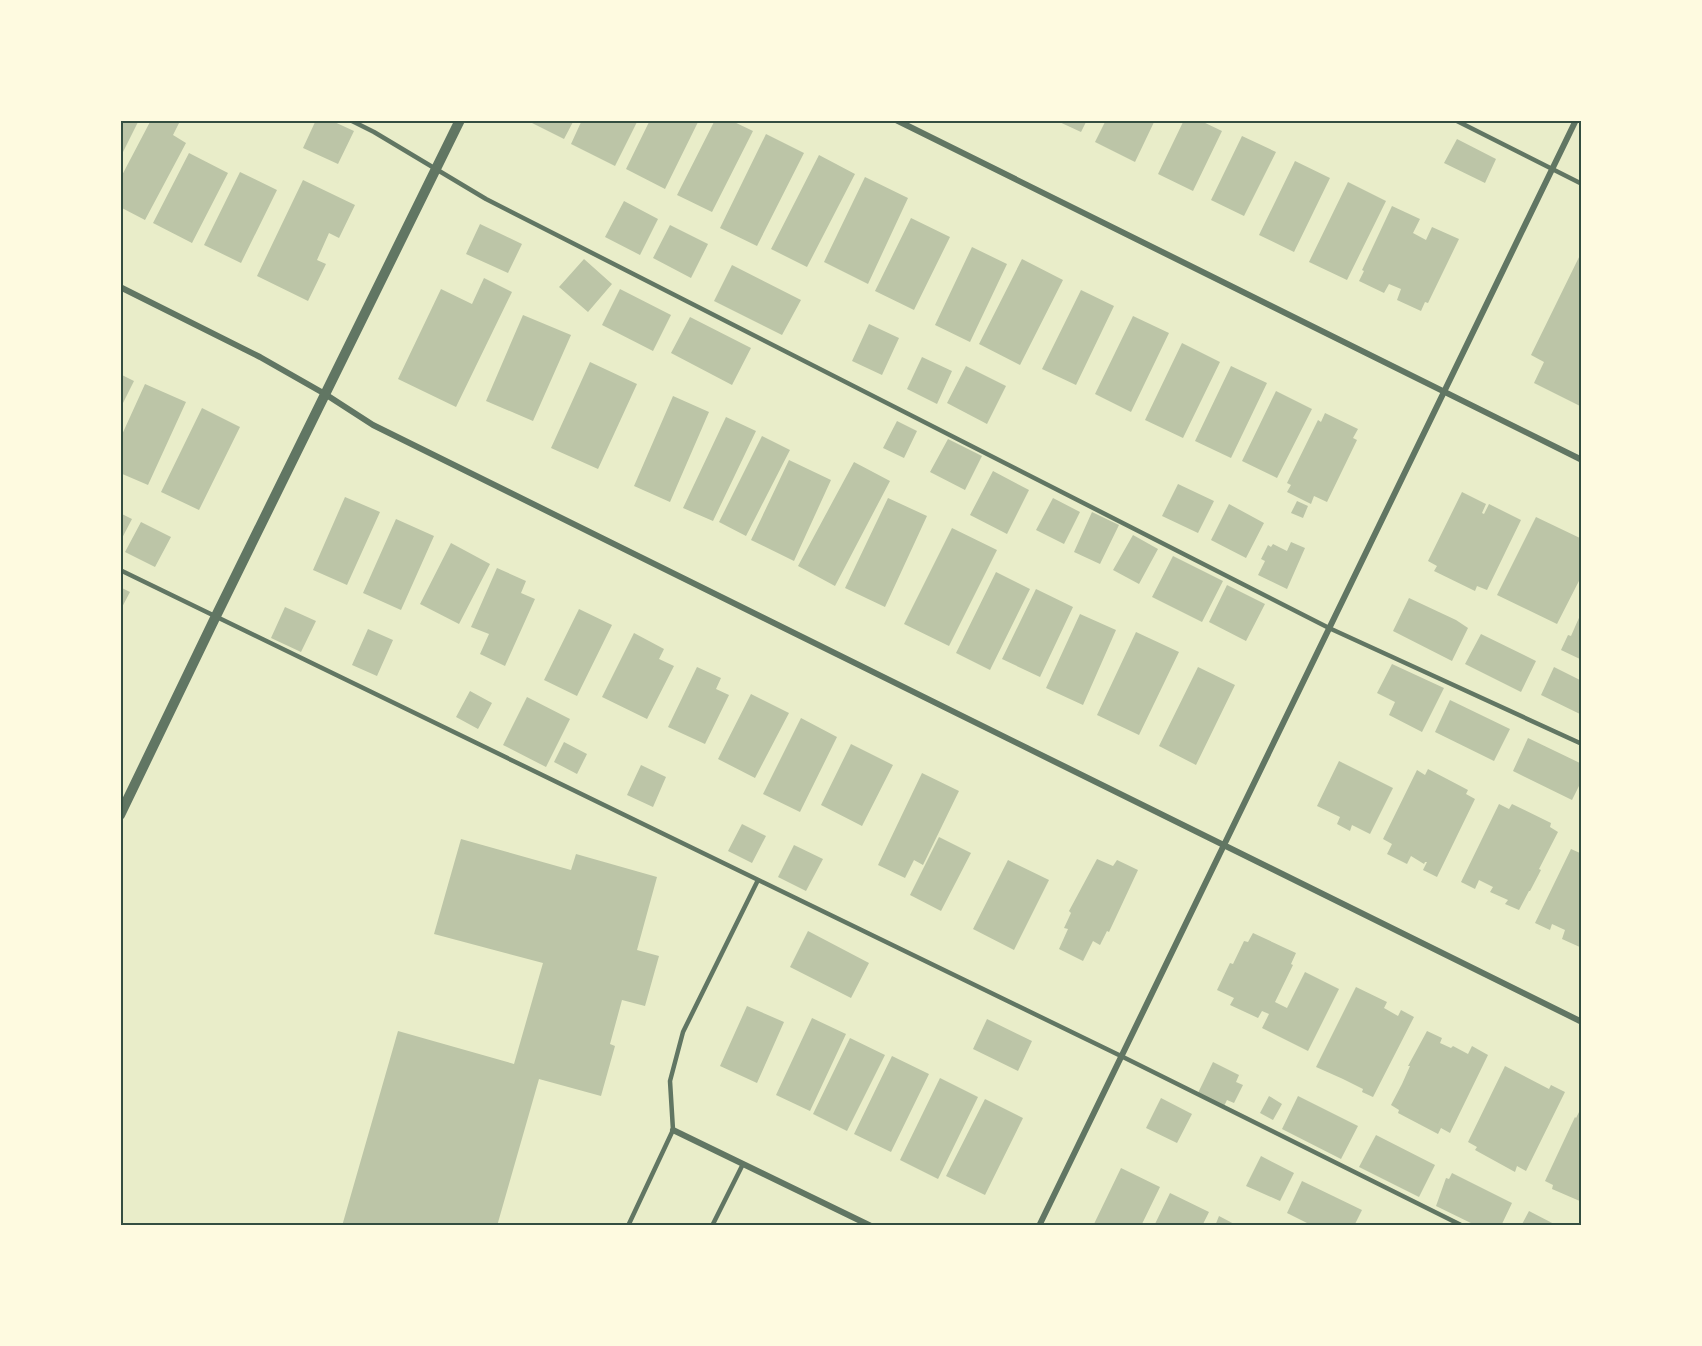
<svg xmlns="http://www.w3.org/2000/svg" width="1702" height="1346" viewBox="0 0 1702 1346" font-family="'Roboto Condensed',sans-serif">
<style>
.building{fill:#bcc5a7}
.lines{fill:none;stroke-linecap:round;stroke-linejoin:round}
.service{stroke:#617663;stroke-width:4.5}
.minor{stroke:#617663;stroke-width:6}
.tertiary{stroke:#617663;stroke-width:10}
.neatline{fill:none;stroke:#344e41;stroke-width:2}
</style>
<rect width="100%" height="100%" fill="#e9edc9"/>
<path class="building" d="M120,120h19l-19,38z
M151,120l29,1 -7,14 13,8 -41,77 -25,-13v-28z
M316,120h14l24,11 -16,33 -35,-16z
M526,120h48l-10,19z
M582,120h56l-23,46 -44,-22z
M650,120h49l-34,69 -39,-20z
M715,120h15l23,11 -41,81 -35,-17z
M1055,120h32l-6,12z
M1106,120h49l-20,42 -40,-20z
M1184,120h15l23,11 -29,60 -35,-17z
M766,134l38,19 -47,93 -37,-18z
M1242,136l34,16 -32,64 -33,-16z
M1457,139l39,20 -11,24 -41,-20z
M189,153l39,20 -36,70 -39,-20z
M819,155l36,19 -48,93 -36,-18z
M1295,161l35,17 -36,74 -35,-17z
M240,172l37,18 -36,73 -37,-18z
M865,177l43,21 -40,86 -44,-22z
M303,180l52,25 -16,33 -10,-5 -12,27 9,4 -18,37 -51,-25z
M1348,182l38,19 -39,79 -38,-18z
M624,201l34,18 -18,36 -35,-18z
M1392,206l28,13 -7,14 13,7 6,-13 27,12 -31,64 -3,-1 -4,9 -24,-11 4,-11 -12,-5 -5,9 -25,-12 5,-10 -2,-1z
M911,218l39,19 -36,73 -39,-19z
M480,224l42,20 -14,29 -42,-19z
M670,225l38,19 -17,34 -38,-20z
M972,247l35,17 -37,78 -35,-17z
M1582,251v156l-48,-24 10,-21 -13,-7z
M584,259l28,25 -24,28 -29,-25z
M1022,259l41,21 -43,85 -41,-21z
M732,265l69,35 -19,35 -68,-34z
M484,278l28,14 -56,115 -58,-28 43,-90 31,15z
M620,289l51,26 -18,36 -51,-26z
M1081,290l33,16 -38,79 -34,-16z
M523,315l48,20 -38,86 -47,-20z
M1133,316l36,17 -38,79 -36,-18z
M690,317l61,31 -19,37 -61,-32z
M869,324l30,14 -17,37 -30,-14z
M1182,343l38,19 -37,76 -38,-18z
M922,357l30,14 -15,33 -30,-15z
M590,362l47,22 -39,85 -47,-21z
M966,366l40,20 -19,38 -40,-21z
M1231,366l36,17 -36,75 -36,-17z
M120,374l14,7 -14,28z
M145,384l41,18 -38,83 -28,-12v-34z
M1276,391l36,18 -35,69 -35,-17z
M673,396l36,16 -39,90 -36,-16z
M202,408l38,19 -41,83 -38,-18z
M1325,413l33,16 -5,9 4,2 -30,62 -13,-6 -3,8 -24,-12 4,-7 -4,-2 31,-63 3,2z
M726,417l30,14 -43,90 -30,-13z
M897,421l20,10 -13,27 -21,-10z
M762,436l28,14 -44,86 -27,-14z
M948,439l34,17 -17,34 -35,-18z
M789,460l42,20 -37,81 -43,-21z
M854,462l36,19 -55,105 -37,-20z
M993,471l36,19 -22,44 -37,-19z
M1178,484l36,17 -16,32 -36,-17z
M1462,492l24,12 -4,9 2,1 5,-10 32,16 -34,70 -10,-4 -2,5 -41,-20 3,-5 -9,-5z
M345,497l35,15 -33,73 -34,-15z
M888,498l39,18 -42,91 -40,-19z
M1053,498l27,14 -16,32 -28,-14z
M1297,501l11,5 -5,12 -12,-5z
M1229,504l35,19 -18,35 -35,-18z
M1092,512l27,13 -19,39 -26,-12z
M120,513l12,6 -12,23z
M1536,517l46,22v36l-25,49 -60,-29z
M396,519l38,17 -33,74 -38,-17z
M141,522l30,15 -16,30 -30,-15z
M952,528l45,22 -48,96 -45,-22z
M1133,535l25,14 -19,35 -26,-14z
M1291,542l14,6 -18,41 -29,-14 7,-14 -4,-2 7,-14 3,2 2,-3 14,7z
M451,543l39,21 -31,60 -39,-20z
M1173,556l50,25 -21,41 -50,-25z
M497,568l29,13 -5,12 14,6 -30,67 -25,-12 9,-20 -18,-7z
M996,572l34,17 -40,81 -34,-17z
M1227,585l38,19 -19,37 -37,-19z
M120,587l10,5 -10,19z
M1036,589l37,18 -33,70 -38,-18z
M1409,598l47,22 12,8 -16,33 -59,-30z
M285,607l31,14 -15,31 -30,-14z
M579,609l33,16 -35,71 -33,-16z
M1582,611v49l-21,-10 7,-15 3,1z
M1080,614l36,16 -33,75 -37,-17z
M368,629l25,11 -16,36 -25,-11z
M1136,632l43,20 -40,83 -42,-20z
M634,633l30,16 -5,10 15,7 -27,53 -45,-22z
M1481,634l55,27 -15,31 -56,-28z
M1392,664l52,24 -22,44 -33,-17 6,-13 -18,-9z
M697,667l24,11 -5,11 13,6 -24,49 -37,-17z
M1198,667l37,18 -39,80 -37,-19z
M1554,667l28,14v34l-41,-20z
M470,691l22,12 -14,26 -22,-12z
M751,694l38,19 -34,65 -37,-19z
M527,697l43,22 -24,48 -43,-22z
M1450,700l60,29 -16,32 -59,-29z
M801,718l36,19 -37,75 -37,-18z
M1528,738l54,26v16l-10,20 -59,-29z
M564,742l23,12 -10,20 -23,-12z
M851,744l42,21 -31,61 -41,-21z
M1339,761l54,27 -23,46 -18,-9 -2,6 -13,-7 3,-7 -23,-11z
M641,765l25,12 -13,30 -26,-12z
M1428,769l40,21 -2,4 9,5 -38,78 -14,-7 4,-8h-2l-1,2 -13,-8 -4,8 -20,-10 5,-10 -9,-5 34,-69 8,5z
M922,773l37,18 -36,74 -9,-5 -9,18 -27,-13z
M1499,804l10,5 3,-5 39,19 -1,4 8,5 -19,37 2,1 -11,21h-1l-10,19 -14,-6 3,-4 -18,-8 3,-5 -14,-7 -4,9 -14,-7z
M742,824l24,12 -14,27 -24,-12z
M939,837l32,16 -30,58 -31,-16z
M461,839l110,31 5,-16 81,23 -20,73 22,6 -14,50 -23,-6 -12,44 5,2 -14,50 -62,-17 -42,147h-155l56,-195 116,33 29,-101 -109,-29z
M794,845l29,14 -17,32 -28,-14z
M1571,849l9,4 2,-4v99l-20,-9 3,-9 -13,-6 -2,6 -15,-7z
M1097,859l16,7 4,-6 21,10 -29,62 -2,-1 -7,14 -7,-4 -10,20 -24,-12 9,-20 -4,-1 7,-15 -2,-2z
M1008,860l41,20 -35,70 -41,-21z
M808,931l61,32 -18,35 -61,-31z
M1253,933l43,20 -5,11 2,1 -18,37 12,6 18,-36 34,17 -31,62 -46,-23 7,-14 -7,-3 -4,7 -28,-13 4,-7 -17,-8 13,-27 3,1 11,-23 4,1z
M1356,987l31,15 -3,6 14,8 3,-6 13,7 -41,80 -11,-5 1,-3 -20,-10 -27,-12z
M747,1006l37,16 -27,61 -37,-17z
M812,1018l34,16 -36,77 -34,-16z
M987,1019l45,22 -14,30 -45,-22z
M1427,1031l15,7 -2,5 11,5 2,-2 15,8 4,-8 16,9 -38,78 -9,-5 -3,6 -40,-21 1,-3 -8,-5 11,-21 8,-18h-2z
M850,1038l35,17 -38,76 -34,-17z
M892,1056l37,18 -38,78 -37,-18z
M1213,1062l26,13 -3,7 7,3 -9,18 -7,-3 -3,6 -26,-13z
M1505,1066l44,23 2,-4 14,7 -39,79 -9,-5 -2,6 -40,-22 2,-3 -9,-5z
M940,1078l38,19 -40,82 -38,-19z
M1269,1096l13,8 -9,16 -13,-7z
M1298,1096l60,30 -17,33 -59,-30z
M1161,1098l31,16 -15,29 -31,-15z
M985,1099l38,19 -38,77 -39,-19z
M1582,1106v96l-30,-13 1,-4 -8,-4 30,-64 1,1z
M1376,1135l59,30 -16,32 -60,-30z
M1261,1156l33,17 -14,28 -34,-15z
M1121,1168l39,19 -19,39h-48z
M1452,1173l60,30 -11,23h-24l-41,-20 10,-28 3,1z
M1302,1181l60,29 -8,16h-41l-26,-13z
M1170,1193l39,19 -7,14h-48z
M1529,1211l29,15h-37z
M1219,1216l19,10h-23z"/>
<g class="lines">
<path class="service" d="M350,120l24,12 112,67 843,429 253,116
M1455,120l127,64
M120,570l1001,486 342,170
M628,1226l45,-96 -3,-49 13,-49 75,-152
M712,1226l31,-62"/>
<path class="minor" d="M896,120l686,340
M120,287l140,70 65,37 48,31 1209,597
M673,1130l198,96
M1039,1226l537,-1106"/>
<path class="tertiary" d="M120,815l95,-197 245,-498"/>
</g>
<rect width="1702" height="1346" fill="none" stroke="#fefae0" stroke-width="243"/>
<rect x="122" y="122" width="1458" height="1102" class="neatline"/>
</svg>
